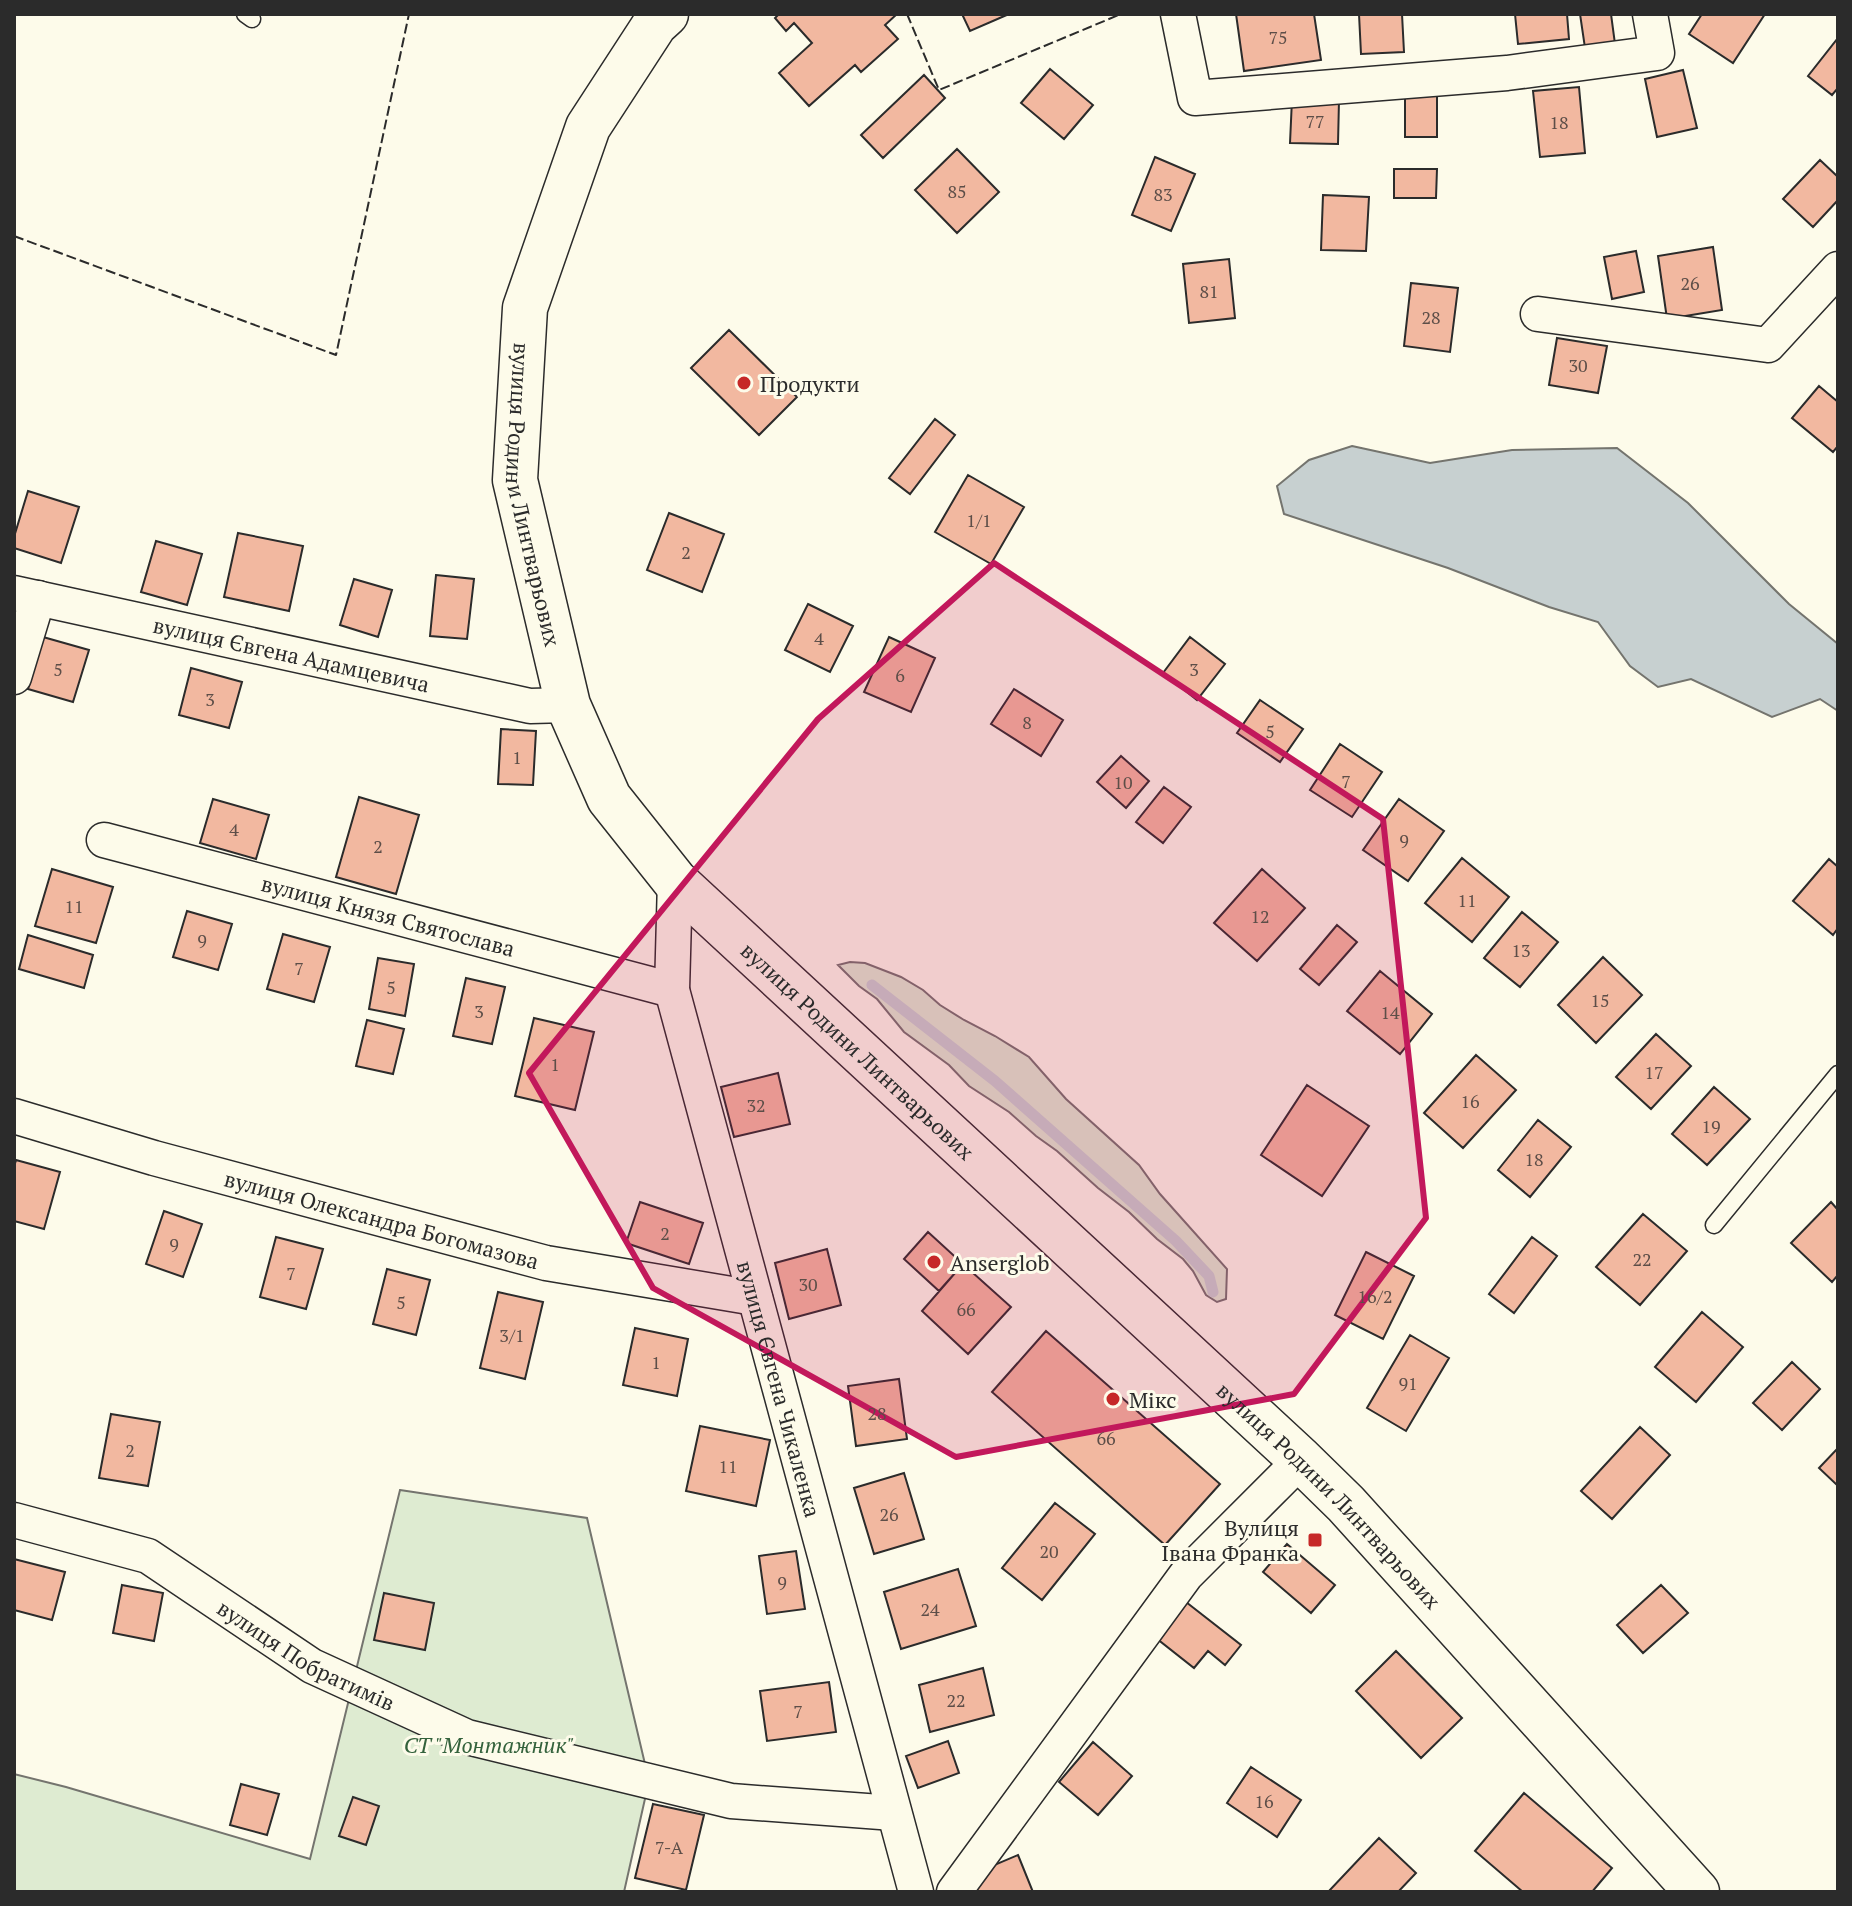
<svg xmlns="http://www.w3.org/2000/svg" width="1852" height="1906" viewBox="0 0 1852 1906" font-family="'PT Serif',serif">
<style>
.green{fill:#deebd1;stroke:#74746e;stroke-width:2}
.water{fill:#c7d0d0;stroke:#74746e;stroke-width:2}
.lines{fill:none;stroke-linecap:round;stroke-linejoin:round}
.stream{stroke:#c7d0d0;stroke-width:11}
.building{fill:#f2b8a0;stroke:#2b2b2b;stroke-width:2}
.lane-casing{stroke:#2b2b2b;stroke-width:19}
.street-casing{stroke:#2b2b2b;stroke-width:37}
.secondary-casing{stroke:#2b2b2b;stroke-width:47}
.lane{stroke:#fdfbea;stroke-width:16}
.street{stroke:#fdfbea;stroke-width:34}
.secondary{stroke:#fdfbea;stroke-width:44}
.fence{stroke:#2b2b2b;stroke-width:2;stroke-dasharray:10 4;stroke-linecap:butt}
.marked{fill:#c2185b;fill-opacity:0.2;stroke:#c2185b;stroke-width:6;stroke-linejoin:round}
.poi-dot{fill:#c62828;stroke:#fdfbea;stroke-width:3}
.labels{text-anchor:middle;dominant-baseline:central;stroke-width:6;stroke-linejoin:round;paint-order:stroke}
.number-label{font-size:18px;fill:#5d4e48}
.poi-label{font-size:22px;fill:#2b2b2b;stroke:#fdfbea;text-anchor:start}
.street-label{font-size:22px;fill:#2b2b2b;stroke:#fdfbea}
.park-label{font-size:22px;font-style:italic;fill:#34623c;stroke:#fdfbea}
</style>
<rect width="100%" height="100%" fill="#fdfbea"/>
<path class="green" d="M850,962l15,1 36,14 22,13 17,15 24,15 31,16 34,21 37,42 73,66 21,29 67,75 -1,30 -9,3 -11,-7 -13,-24 -10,-12 -26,-20 -28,-27 -31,-24 -41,-37 -21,-15 -27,-24 -40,-26 -20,-21 -45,-33 -27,-33 -18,-13 -21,-21z
M400,1490l187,28 62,263 -25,111h-610v-118l52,13 244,72z"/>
<path class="water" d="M1352,446l78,17 82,-13 105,-2 71,55 101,101 49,40v67l-18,-12 -48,18 -81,-38 -33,8 -28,-21 -32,-44 -49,-15 -101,-39 -164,-54 -7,-28 32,-26z"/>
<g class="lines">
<path class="stream" d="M872,985l123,96 181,160 33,35 4,16"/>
</g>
<path class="building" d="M779,14h118l-12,11 13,14 -37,33 -6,-7 -46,41 -30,-33 33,-30 -18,-20 -8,8 -11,-13z
M962,14h47l-39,17z
M1236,14h78l7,46 -77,11z
M1359,14h43l2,38 -43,2z
M1515,14h52l2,25 -51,5z
M1580,14h31l4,30 -30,4z
M1702,14h63l-32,49 -44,-29z
M1838,38v50l-6,7 -24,-19z
M1050,69l43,36 -29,34 -43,-36z
M1683,70l14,58 -40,9 -12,-58z
M924,75l21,23 -62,60 -22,-23z
M1579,87l6,66 -45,4 -7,-66z
M1405,93h32v44h-32z
M1292,99l47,1 -1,44 -48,-1z
M957,149l42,43 -42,41 -42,-43z
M1155,157l40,17 -24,57 -39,-16z
M1820,160l18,17v23l-25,27 -30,-28z
M1394,169h43l-1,29h-42z
M1323,195l46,2 -3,54 -45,-1z
M1713,247l9,63 -55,9 -9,-63z
M1636,251l8,41 -32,7 -8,-42z
M1229,259l6,59 -46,5 -6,-59z
M1411,283l47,5 -8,64 -46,-6z
M729,330l68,67 -38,38 -68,-67z
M1557,338l50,8 -9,47 -49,-8z
M1819,386l19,16v44l-5,6 -41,-34z
M935,419l20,16 -45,59 -21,-16z
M968,475l56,32 -33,57 -56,-32z
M28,491l51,16 -18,56 -47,-15v-11z
M669,513l55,21 -22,58 -55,-22z
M238,533l65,13 -14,65 -65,-14z
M156,541l46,13 -15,51 -46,-13z
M436,575l38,4 -7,60 -37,-3z
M354,579l38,11 -14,47 -38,-12z
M808,604l45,22 -23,46 -45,-22z
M43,637l46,13 -16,52 -45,-13z
M889,637l46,21 -24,54 -47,-20z
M1190,637l35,27 -28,36 -34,-27z
M191,668l51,14 -13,46 -50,-13z
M1014,689l49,31 -22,36 -50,-32z
M1260,700l43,29 -23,33 -43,-29z
M501,729l35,2 -3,54 -35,-1z
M1340,744l42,28 -30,45 -42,-27z
M1121,756l28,25 -23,27 -29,-26z
M1164,787l27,20 -28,36 -27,-21z
M359,797l60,18 -23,79 -60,-17z
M213,799l56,16 -13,44 -56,-16z
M1399,799l45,32 -36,50 -45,-31z
M1462,858l47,39 -37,45 -47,-39z
M1829,859l9,8v61l-5,7 -40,-34z
M52,869l61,18 -17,56 -61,-17z
M1262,869l43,39 -48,53 -43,-38z
M187,911l45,13 -14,46 -45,-13z
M1522,912l36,30 -38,45 -36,-29z
M1337,925l20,17 -38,43 -19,-16z
M283,934l47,13 -16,55 -47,-13z
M28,935l65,20 -9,33 -65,-19z
M1603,957l39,38 -46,48 -38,-38z
M378,958l36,6 -9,52 -36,-7z
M1380,971l52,43 -32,40 -53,-43z
M466,978l39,9 -13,57 -39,-8z
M534,1018l60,14 -19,78 -60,-14z
M367,1020l37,9 -11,45 -37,-8z
M1656,1034l35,32 -40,43 -35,-32z
M1476,1055l40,35 -53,58 -39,-35z
M778,1073l12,51 -56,13 -13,-50z
M1307,1085l62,41 -47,70 -61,-41z
M1714,1087l36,32 -43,46 -35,-31z
M1538,1120l33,27 -41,50 -32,-27z
M16,1160l44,12 -16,57 -30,-8v-54z
M640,1202l63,21 -14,41 -63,-21z
M1831,1202l7,8v65l-6,7 -41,-39z
M164,1211l38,13 -19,53 -37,-13z
M1643,1214l44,37 -47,54 -44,-38z
M928,1232l35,32 -24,27 -35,-32z
M276,1237l47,12 -17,60 -46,-12z
M1532,1237l25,19 -43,57 -25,-19z
M827,1249l14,56 -52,14 -14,-56z
M1366,1252l48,24 -31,63 -48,-24z
M963,1264l48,43 -43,47 -46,-43z
M387,1269l43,11 -14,55 -43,-11z
M498,1292l45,10 -18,77 -45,-11z
M1702,1312l41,35 -47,55 -41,-35z
M635,1328l53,11 -11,57 -54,-11z
M1046,1331l174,153 -55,61 -173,-153z
M1410,1335l39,23 -43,73 -39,-23z
M1792,1362l28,27 -38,41 -29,-27z
M899,1379l8,60 -51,7 -8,-60z
M111,1414l49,8 -12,64 -49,-8z
M700,1426l70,14 -14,66 -70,-15z
M1640,1427l30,28 -58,64 -31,-28z
M1838,1448v38l-19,-18z
M904,1473l20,66 -50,15 -20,-66z
M1055,1503l40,31 -53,66 -40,-32z
M1287,1544l48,41 -24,28 -48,-41z
M796,1551l9,58 -38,5 -8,-58z
M14,1559l51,13 -13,48 -38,-10z
M958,1569l18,57 -75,23 -17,-57z
M122,1585l41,8 -9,48 -41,-8z
M1661,1585l27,28 -45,40 -26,-28z
M384,1593l50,10 -9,47 -51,-10z
M1186,1602l55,43 -16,20 -17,-14 -14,17 -38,-30z
M1396,1651l66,67 -41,40 -65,-67z
M983,1668l11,47 -64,17 -11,-47z
M829,1682l7,50 -69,9 -7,-50z
M948,1741l11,32 -41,15 -12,-32z
M1093,1742l39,34 -34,39 -39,-33z
M1251,1767l50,33 -24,37 -50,-34z
M241,1784l38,10 -12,41 -37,-10z
M1524,1793l88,75 -20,24h-69l-48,-41z
M353,1797l26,9 -13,39 -27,-9z
M653,1804l51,11 -18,75 -51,-12z
M1379,1838l37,35 -18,19h-70z
M1018,1855l15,37h-61l-6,-15z"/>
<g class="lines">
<g class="lane-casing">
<path id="lane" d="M245,14l7,5
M1714,1225l124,-151"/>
</g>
<g class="street-casing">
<g id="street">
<path d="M1178,14l17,84 312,-25 150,-20 -7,-39"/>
<path d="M1538,314l230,31 70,-76"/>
<path id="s1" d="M14,593l516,113 38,-1"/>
<path d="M14,677l24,-79"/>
<path id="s2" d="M104,840l568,150"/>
<path id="s3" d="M675,881l-3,109 244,902"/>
<path id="s4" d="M14,1116l140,42 392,105 209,35"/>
<path id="s5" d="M14,1520l134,36 164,110 155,71 264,64 163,12"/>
<path d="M954,1892l232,-317 115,-115"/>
</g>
</g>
<g class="secondary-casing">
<g id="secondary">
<path id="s6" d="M666,14l-11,10 -67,103 -63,181 -10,172 53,225 41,93 66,83 626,579 45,44 351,388"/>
</g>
</g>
<use href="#lane" class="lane"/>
<use href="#street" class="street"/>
<use href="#secondary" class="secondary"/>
<path class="fence" d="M907,14l32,76 182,-76
M14,236l322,119 73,-341"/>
</g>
<path class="marked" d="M994,563l389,256 43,399 -132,176 -338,63 -303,-169 -124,-215 289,-354z"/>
<g class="poi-dot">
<circle cx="744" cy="383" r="8"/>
<circle cx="934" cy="1262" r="8"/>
<circle cx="1113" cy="1399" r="8"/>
<rect x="1307" y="1532" width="16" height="16" rx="4"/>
</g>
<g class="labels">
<g class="number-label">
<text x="1278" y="37">75</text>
<text x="1315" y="121">77</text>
<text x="1559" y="122">18</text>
<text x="957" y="191">85</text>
<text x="1163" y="194">83</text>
<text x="1690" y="283">26</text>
<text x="1209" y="291">81</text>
<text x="1431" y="317">28</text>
<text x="1578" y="365">30</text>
<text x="979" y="520">1/1</text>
<text x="686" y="552">2</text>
<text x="819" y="638">4</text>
<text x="58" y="669">5</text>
<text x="1194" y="669">3</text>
<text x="900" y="675">6</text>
<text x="210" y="699">3</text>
<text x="1027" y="722">8</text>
<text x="1270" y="731">5</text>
<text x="517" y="757">1</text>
<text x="1346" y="781">7</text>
<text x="1123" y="782">10</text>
<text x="234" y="829">4</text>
<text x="1404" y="840">9</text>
<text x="378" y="846">2</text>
<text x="1467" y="900">11</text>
<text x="74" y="906">11</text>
<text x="1260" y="916">12</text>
<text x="202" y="940">9</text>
<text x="1521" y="950">13</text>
<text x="299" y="968">7</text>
<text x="391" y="987">5</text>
<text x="1600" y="1000">15</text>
<text x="479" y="1011">3</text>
<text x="1390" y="1012">14</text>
<text x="555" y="1064">1</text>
<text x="1654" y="1072">17</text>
<text x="1470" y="1101">16</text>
<text x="756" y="1105">32</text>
<text x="1711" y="1126">19</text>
<text x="1534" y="1159">18</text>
<text x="665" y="1233">2</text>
<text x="174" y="1244">9</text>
<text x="1642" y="1259">22</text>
<text x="291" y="1273">7</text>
<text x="808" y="1284">30</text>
<text x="1375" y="1296">16/2</text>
<text x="401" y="1302">5</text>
<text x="966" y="1309">66</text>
<text x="512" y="1335">3/1</text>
<text x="656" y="1362">1</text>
<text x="1408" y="1383">91</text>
<text x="877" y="1413">28</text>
<text x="1106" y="1438">66</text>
<text x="130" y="1450">2</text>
<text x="728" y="1466">11</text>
<text x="889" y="1514">26</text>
<text x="1049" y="1551">20</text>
<text x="782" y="1582">9</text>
<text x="930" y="1609">24</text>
<text x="956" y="1700">22</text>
<text x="798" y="1711">7</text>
<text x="1264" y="1801">16</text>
<text x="669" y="1847">7-А</text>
</g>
<g class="poi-label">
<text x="760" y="383">Продукти</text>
<text x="950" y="1262">Anserglob</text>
<text x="1129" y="1399">Мікс</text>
<text x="1299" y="1527" text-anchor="end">Вулиця<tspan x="1299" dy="25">Івана Франка</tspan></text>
</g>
<g class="street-label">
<text stroke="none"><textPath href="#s6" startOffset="518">вулиця Родини Линтварьових</textPath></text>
<text stroke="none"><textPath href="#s1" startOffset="284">вулиця Євгена Адамцевича</textPath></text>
<text stroke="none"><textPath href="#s2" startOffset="294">вулиця Князя Святослава</textPath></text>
<text stroke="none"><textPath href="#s6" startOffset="1190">вулиця Родини Линтварьових</textPath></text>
<text stroke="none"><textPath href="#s4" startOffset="382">вулиця Олександра Богомазова</textPath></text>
<text stroke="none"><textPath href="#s3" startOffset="522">вулиця Євгена Чикаленка</textPath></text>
<text stroke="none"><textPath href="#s6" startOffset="1838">вулиця Родини Линтварьових</textPath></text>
<text stroke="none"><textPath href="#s5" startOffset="326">вулиця Побратимів</textPath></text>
</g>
<g class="park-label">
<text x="489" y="1744">СТ "Монтажник"</text>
</g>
</g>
<rect width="1852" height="1906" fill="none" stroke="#2b2b2b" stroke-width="32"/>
</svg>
